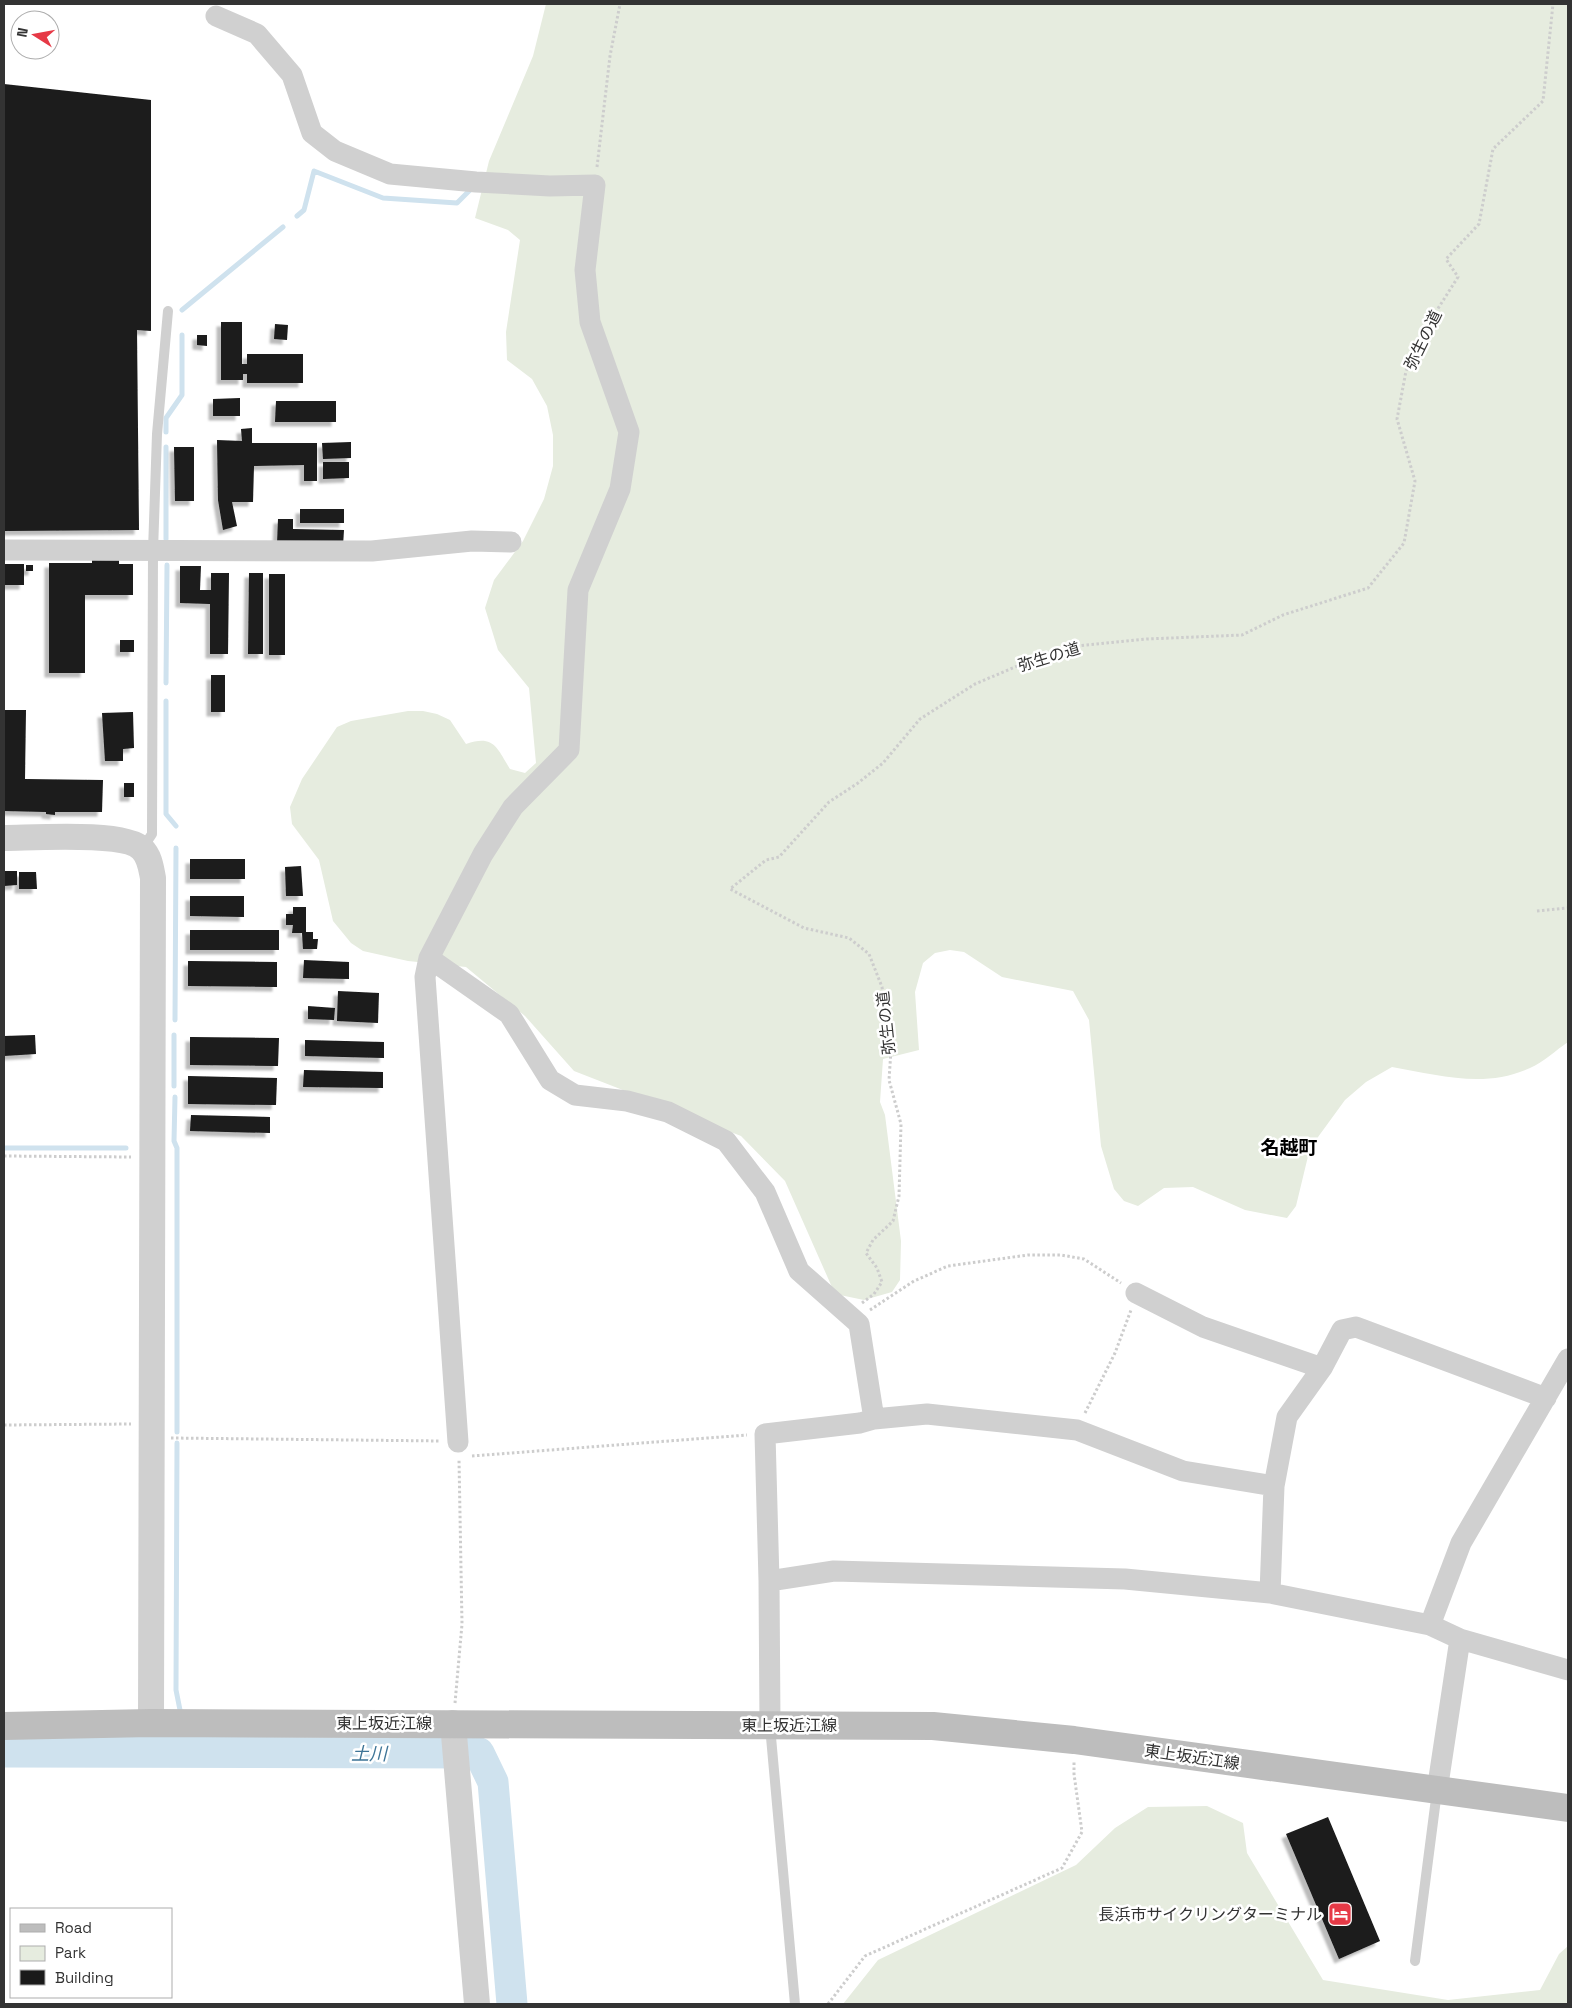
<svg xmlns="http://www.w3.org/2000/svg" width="1572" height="2008" viewBox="0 0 1572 2008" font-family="'Space Grotesk','Noto Sans JP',sans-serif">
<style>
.green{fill:#e6ecdf}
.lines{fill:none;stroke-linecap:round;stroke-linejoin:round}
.stream{stroke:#cfe2ee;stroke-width:5}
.river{stroke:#cfe2ee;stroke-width:31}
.building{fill:#1a1a1a;filter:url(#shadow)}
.path{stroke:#cdcdcd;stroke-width:3;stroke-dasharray:2.5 2.5;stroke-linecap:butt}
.service{stroke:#d0d0d0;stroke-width:10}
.minor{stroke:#d0d0d0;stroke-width:21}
.tertiary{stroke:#d0d0d0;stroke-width:26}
.secondary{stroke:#bdbdbd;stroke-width:28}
.labels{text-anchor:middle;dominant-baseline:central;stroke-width:5;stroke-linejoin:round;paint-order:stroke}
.street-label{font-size:16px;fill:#333;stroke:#fff}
.poi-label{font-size:16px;fill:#333;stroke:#fff;text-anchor:end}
.water-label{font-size:18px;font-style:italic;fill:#3f7597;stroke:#fff}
.quarter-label{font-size:19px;font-weight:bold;fill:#000;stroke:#fff}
</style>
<defs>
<filter id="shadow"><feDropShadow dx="-4.5" dy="4.5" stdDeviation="1" flood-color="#0004"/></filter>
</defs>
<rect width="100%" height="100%" fill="#fff"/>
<path class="green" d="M546,4h1022v1038c-12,8 -24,20 -38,26 -45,21 -92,7 -138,-1l-26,15 -21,18 -35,48 -14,58 -9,12 -42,-8 -52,-23 -29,1 -26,18 -14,-5 -10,-12 -13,-43 -12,-126 -16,-29 -71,-14 -38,-25 -14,-2 -15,3 -12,10 -8,29 4,58 -36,9 -3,43 5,13 16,126 -1,39 -8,12 -28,8 -29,-6 -50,-113 -44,-45 -167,-65 -49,-55 -59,-49 -58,-6 -45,-10 -12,-8 -18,-22 -14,-61 -27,-36 -2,-17 12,-28 35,-52 14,-6 57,-10h15l14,3 13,6 16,24c28,-10 31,4 44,25l15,4 11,-10 -7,-75 -31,-38 -13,-42 9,-28 29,-39 21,-42 9,-33v-31l-6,-29 -15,-27 -25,-19 -1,-28 14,-92 -12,-10 -33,-12 14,-57 44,-105z
M1207,1806l36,17 4,30 76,127 125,20 92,-10 19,-36 9,-8v58h-725l35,-44 198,-95 39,-37 33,-21z"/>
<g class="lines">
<path class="stream" d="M297,216l7,-6 10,-39 69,27 74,5 15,-15
M182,310l101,-83
M166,432v-14l16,-23v-60
M166,447v92
M166,683l1,-118
M166,701v113l10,12
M175,1020l1,-172
M174,1035v51
M175,1097l-1,44 3,7v284
M4,1148h122
M177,1443l-1,247 5,25
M182,1731l2,22"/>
<path class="river" d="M4,1752l475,1 14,29 19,222"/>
</g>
<path class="building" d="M4,84l147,16v231l-14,-1 2,200 -135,1z
M221,322h21v42h5v-10h56v29h-56v-9h-4v6h-22z
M275,324l13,1 -1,15 -13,-1z
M197,335h10v11l-10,-1z
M240,398v18h-27v-17z
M276,401h60v21h-61z
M252,428v15h65v38h-13v-16l-50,1 -1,36h-21l5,24 -14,4 -5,-30 -1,-60 25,1 -1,-12z
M351,442v16l-28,1 -1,-16z
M174,447h20v54h-19z
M323,462h26v16l-26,1z
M300,509h44v14h-44z
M278,519h15v10l51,1 -1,16 -66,-2z
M92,560h27v4h14v31h-48v78h-36v-110h43z
M4,564h20v21h-20z
M26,565h7v6h-7z
M180,566h21l-1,24h11v-17h18l-1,81h-18v-50l-30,-1z
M249,573h14v81h-15z
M269,574h16v81h-16z
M120,640h14v12h-14z
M211,675h14v37h-14z
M4,710h22l-1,69 78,1 -1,32h-47v3l-9,-1v-2l-42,-1z
M133,712l1,36 -11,1v12h-18l-3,-48z
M124,783h10v14h-10z
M190,859h55v20h-55z
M301,866l2,30h-17l-1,-29z
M4,871h13v14l-13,1z
M19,872h17l1,17h-18z
M190,896h54v21l-54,-1z
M293,907h13v25h7v7h5l-1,10h-14l-1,-16h-10l1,-8h-7v-11h7z
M190,930h89v20h-89z
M304,960l45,2v17l-46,-1z
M188,961l89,1v25l-89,-1z
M338,991l41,2 -1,30 -41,-2z
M308,1006l27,2 -1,12 -26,-1z
M35,1035l1,19 -32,2v-20z
M190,1037l89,1 -1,28 -88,-1z
M305,1040l79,2v16l-79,-2z
M304,1070l79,2v16l-80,-1z
M188,1076l89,2 -1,27 -88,-1z
M191,1115l79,2v16l-80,-2z
M1328,1817l52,124 -41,18 -53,-125z"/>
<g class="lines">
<path class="path" d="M597,167l13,-111 10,-52
M1537,911l31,-3
M4,1156l127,1
M862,1303l12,-9 8,-12 -5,-14 -11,-15 7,-13 20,-19 6,-25 2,-72 -12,-44 2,-30 -9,-63 -13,-33 -20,-16 -45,-10 -74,-39 36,-29 13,-3 50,-55 29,-19 25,-20 37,-44 55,-35 59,-25 42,-13 71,-7 95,-4 41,-20 85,-27 36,-45 11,-62 -18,-62 9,-48 19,-42 33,-52 -12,-18 33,-35 14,-75 50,-48 10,-97
M870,1310l44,-29 34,-15 80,-11h33l23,4 37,24
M1085,1413l30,-60 16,-43
M4,1425l127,-1
M171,1438l269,3
M472,1456l275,-21
M455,1703l7,-79 -3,-164
M828,2004l37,-48 197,-88 20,-36 -8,-58v-13"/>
<path class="service" d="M142,849l10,-15 1,-283 4,-117 11,-123
M770,1726l25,278
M1415,1961l22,-170"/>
<path class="minor" d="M216,16l41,18 35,41 20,58 23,18 55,23 86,8 74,4 45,-1 -10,85 5,52 39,110 -9,57 -42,101 -9,160 -56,57 -30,47 -54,104 -4,19 33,465
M4,550l368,1 100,-10 39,1
M429,958l80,56 41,66 25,15 52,6 41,11 58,29 39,51 34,79 60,53 15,95
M1136,1293l67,34 119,41
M769,1581l-4,-147 95,-11 14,-4 53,-5 150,16 106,41 91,15
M1270,1593l4,-107 13,-69 35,-49 20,-38 14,-3 190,71
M1430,1625l31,-82 107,-184
M770,1725l-1,-144 65,-10 291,8 145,14 160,32 30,14 108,31
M1437,1791l23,-152"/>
<path class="tertiary" d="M4,838c27,0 121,-7 138,11 8,8 9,19 11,29l-2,845
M453,1723l24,281"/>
<path class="secondary" d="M4,1726l147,-3 782,3 141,14 494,68"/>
</g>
<defs>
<g id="hotel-square" transform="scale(1.25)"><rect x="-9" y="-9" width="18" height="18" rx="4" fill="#e63946" stroke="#fff"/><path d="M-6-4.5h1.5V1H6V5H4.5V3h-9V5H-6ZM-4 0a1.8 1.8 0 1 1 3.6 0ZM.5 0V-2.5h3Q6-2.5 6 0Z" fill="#fff"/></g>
</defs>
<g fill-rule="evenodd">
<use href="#hotel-square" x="1340" y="1914"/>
</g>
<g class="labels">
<g class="street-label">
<text transform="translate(1423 340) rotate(-64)">弥生の道</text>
<text transform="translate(1049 657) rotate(-17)">弥生の道</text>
<text transform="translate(886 1023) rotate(-96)">弥生の道</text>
<text x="384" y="1723">東上坂近江線</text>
<text x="789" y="1725">東上坂近江線</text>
<text transform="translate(1192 1757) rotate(8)">東上坂近江線</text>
</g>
<g class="poi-label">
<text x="1322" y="1914">長浜市サイクリングターミナル</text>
</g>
<g class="water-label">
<text x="369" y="1753">土川</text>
</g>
<g class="quarter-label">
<text x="1289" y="1147">名越町</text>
</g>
</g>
<rect width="1572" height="2008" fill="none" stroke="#333333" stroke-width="10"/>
<rect x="10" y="1908" width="162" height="90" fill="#ffffff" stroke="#adadad"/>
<rect x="20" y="1924" width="25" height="8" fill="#bdbdbd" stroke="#adadad"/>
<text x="55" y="1933" font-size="15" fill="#333333">Road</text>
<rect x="20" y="1946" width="25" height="15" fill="#e6ecdf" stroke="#adadad"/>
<text x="55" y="1958" font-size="15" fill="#333333">Park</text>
<rect x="20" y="1970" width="25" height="15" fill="#1a1a1a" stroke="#adadad"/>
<text x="55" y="1983" font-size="15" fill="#333333">Building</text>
<g transform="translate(35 35) rotate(281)"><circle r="24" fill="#ffffff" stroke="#adadad"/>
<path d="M0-4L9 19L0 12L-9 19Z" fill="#e63946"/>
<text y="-8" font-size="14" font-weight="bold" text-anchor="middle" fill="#333333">N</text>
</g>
</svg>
